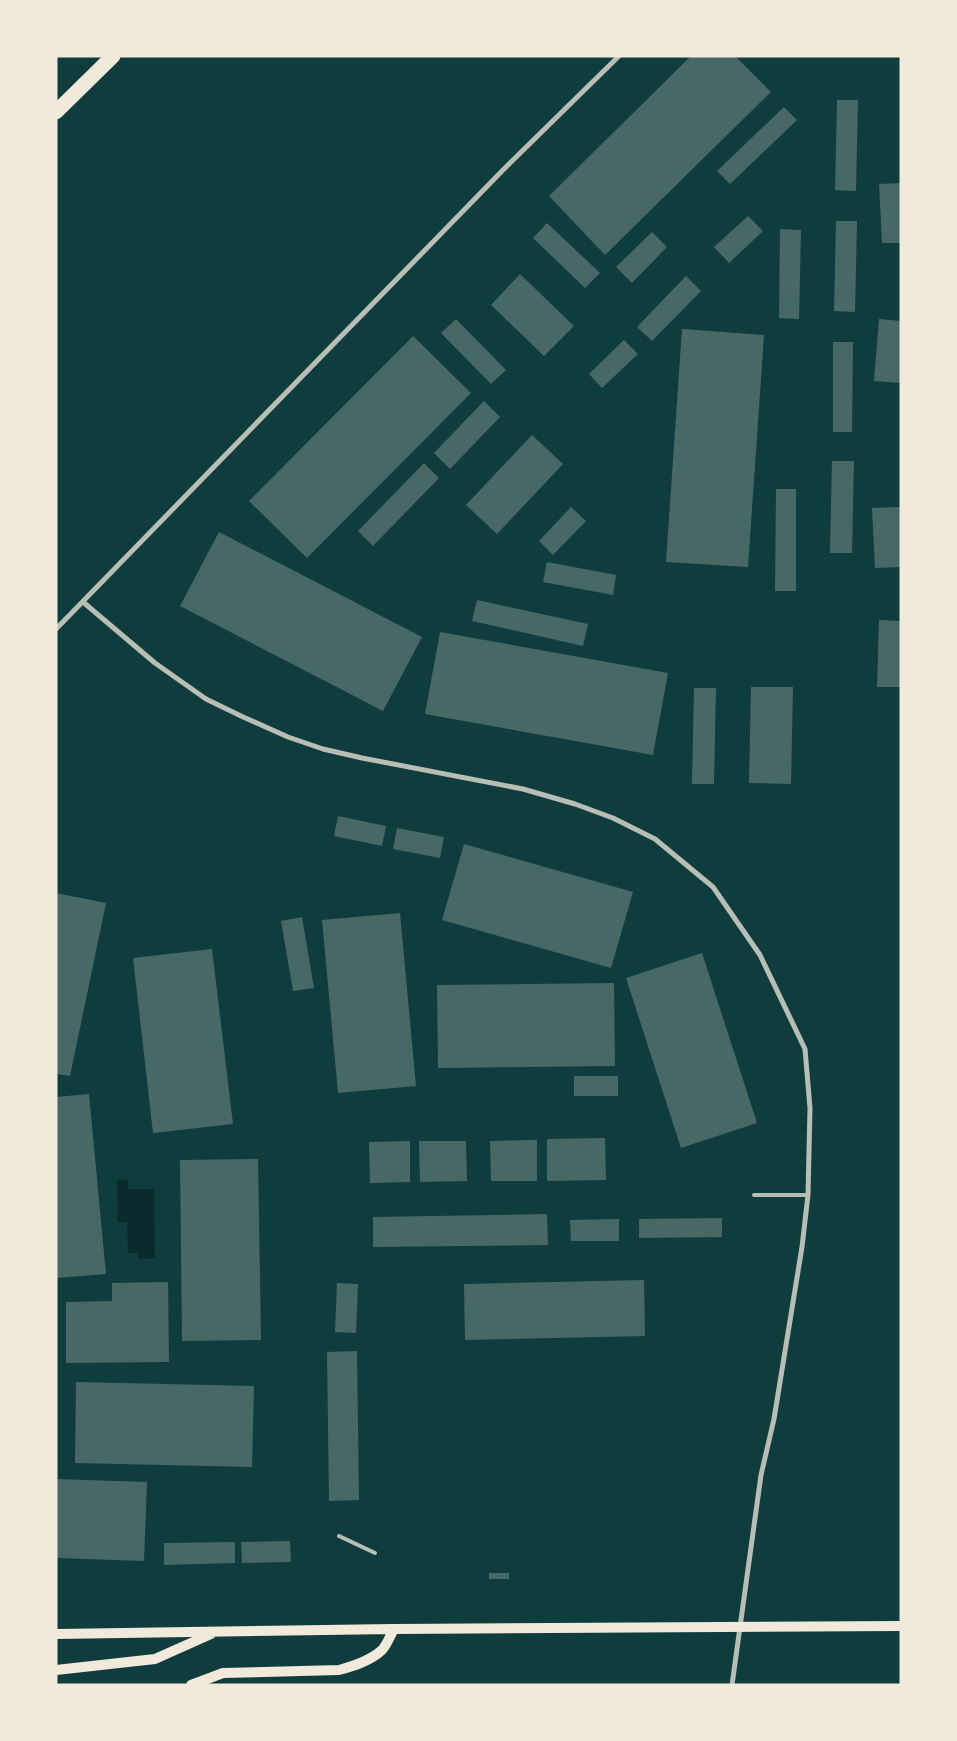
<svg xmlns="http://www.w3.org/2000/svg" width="957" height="1741" viewBox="0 0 957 1741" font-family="'Libre Baskerville',serif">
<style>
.water{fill:#0a2a2b}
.building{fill:#486865}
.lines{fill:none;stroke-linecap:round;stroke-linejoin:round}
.service{stroke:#b8beb3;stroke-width:4}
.minor{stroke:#b8beb3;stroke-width:5}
.secondary{stroke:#f1e9da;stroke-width:10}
.motorway{stroke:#f1e9da;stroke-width:15}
</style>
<rect width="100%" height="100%" fill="#0f3d3e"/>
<path class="water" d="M117,1180h11v9h26l1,69 -16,1 -1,-6h-10l-1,-31h-9z"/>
<path class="building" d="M691,56h44l36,36 -166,163 -56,-59z
M837,100h21l-2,91 -21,-1z
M784,107l13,13 -67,64 -13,-13z
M901,183v60h-19l-3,-59z
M748,216l15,15 -34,32 -15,-16z
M836,221h21l-2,91 -21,-1z
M547,223l53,50 -15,15 -52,-50z
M780,229l21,1 -2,89 -20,-1z
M652,232l15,15 -35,36 -16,-16z
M520,274l54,52 -30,30 -53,-51z
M686,276l15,15 -49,50 -15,-14z
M456,319l50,51 -15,14 -50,-51z
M879,319l22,2v62l-27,-2z
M682,329l82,6 -16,232 -82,-5z
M413,336l58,57 -164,165 -58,-57z
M624,340l14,14 -36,34 -13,-14z
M833,342h20l-1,90h-19z
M484,401l16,16 -50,52 -16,-16z
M532,435l31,29 -66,70 -31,-29z
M832,461h22l-2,92h-22z
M424,463l15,15 -66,68 -15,-15z
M776,489h20v102h-21z
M571,507l15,14 -33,34 -14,-14z
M901,507v60l-26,1 -3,-60z
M219,532l203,105 -39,74 -203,-105z
M547,562l69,13 -3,20 -70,-13z
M477,600l111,24 -5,22 -111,-25z
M879,620l22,1v66h-24z
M440,632l228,41 -15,82 -228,-41z
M751,687h42l-2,97 -42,-1z
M694,688h22l-2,96h-22z
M338,816l48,10 -4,20 -48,-10z
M397,828l47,9 -4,21 -47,-9z
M464,844l169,48 -22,76 -169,-48z
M56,893l50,10 -36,173 -14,-2z
M400,913l16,173 -78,7 -16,-173z
M302,917l12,71 -21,3 -12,-70z
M212,949l21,175 -80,9 -20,-175z
M702,953l55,170 -76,25 -55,-170z
M614,983l1,83 -177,2 -1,-83z
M574,1076h44v20h-44z
M89,1094l17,180 -50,4v-181z
M605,1138l1,42 -59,1v-42z
M537,1140v41h-46l-1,-40z
M410,1141v41l-40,1 -1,-41z
M419,1141h47l1,40 -47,1z
M258,1159l3,181 -79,1 -2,-181z
M547,1214l1,31 -175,2v-30z
M722,1218v19l-83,1v-19z
M619,1219v22h-48l-1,-21z
M644,1280l1,56 -180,4 -1,-56z
M168,1282l1,80 -103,1v-61l46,-1v-18z
M337,1283l21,1 -2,49 -21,-1z
M357,1351l2,149 -30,1 -2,-149z
M76,1382l178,4 -2,81 -177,-4z
M56,1479l91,3 -3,79 -88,-3z
M290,1541l1,21 -49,1 -1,-21z
M235,1542v21l-71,2v-22z
M489,1573h20v6h-20z"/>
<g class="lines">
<path class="service" d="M754,1195h54
M339,1536l36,17"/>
<path class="minor" d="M83,602l72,61 51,36 35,17 47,21 35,12 39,9 161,31 52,15 38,14 42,21 58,48 47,68 45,94 5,59 -2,87 -6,52 -28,172 -13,56 -29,210
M56,629l447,-459 116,-114"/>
<path class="secondary" d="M56,1634l338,-5 507,-3
M56,1670l99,-11 56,-25
M191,1685l32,-12 116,-3c15,-4 31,-9 43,-20 5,-5 8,-14 12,-21"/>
<path class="motorway" d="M56,112l57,-56"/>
</g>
<rect width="957" height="1741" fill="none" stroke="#f1e9da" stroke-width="115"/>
</svg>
